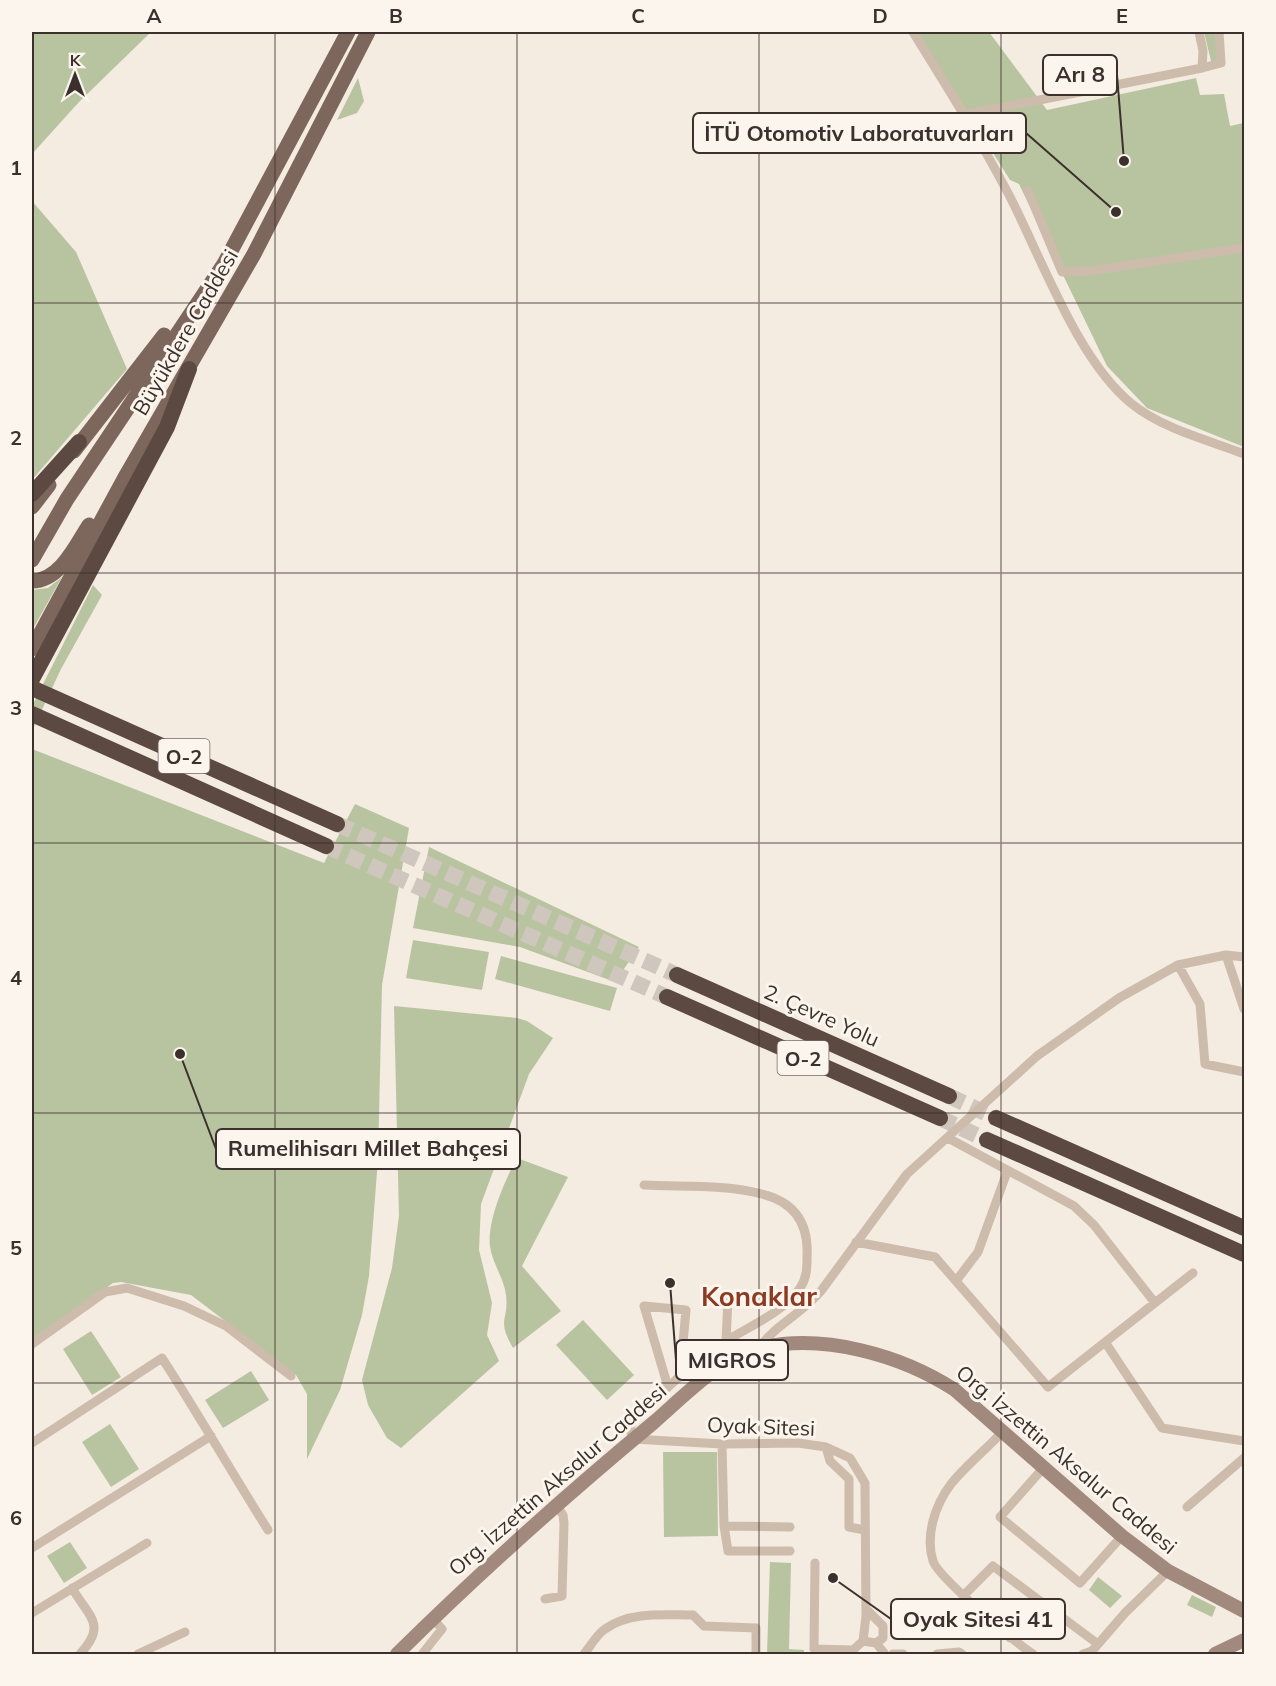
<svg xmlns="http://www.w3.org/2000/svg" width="1276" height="1686" viewBox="0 0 1276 1686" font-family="Mulish,sans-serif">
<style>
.green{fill:#b8c4a0}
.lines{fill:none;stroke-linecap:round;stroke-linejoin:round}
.highway-tunnel{stroke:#cfc6bd;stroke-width:16;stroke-dasharray:16 8;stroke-linecap:butt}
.street{stroke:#cdbbac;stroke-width:9}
.secondary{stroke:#a18a7d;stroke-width:14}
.primary{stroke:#7d675c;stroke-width:15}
.highway{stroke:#5c4a42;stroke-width:16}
.grid{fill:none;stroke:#3b302b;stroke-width:1.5;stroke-opacity:0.55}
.labels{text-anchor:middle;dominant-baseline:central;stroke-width:6;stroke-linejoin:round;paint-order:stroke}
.shield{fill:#fbf5ee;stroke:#756b66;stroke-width:1.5}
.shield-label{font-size:20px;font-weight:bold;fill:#3b302b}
.street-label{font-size:21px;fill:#3b302b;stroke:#fbf5ee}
.district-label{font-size:27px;font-weight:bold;fill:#8c3b22;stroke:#fbf5ee}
.leader{fill:none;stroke:#3b302b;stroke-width:2}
.callout-dot{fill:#3b302b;stroke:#fbf5ee;stroke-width:2}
.callout{fill:#fbf5ee;stroke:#3b302b;stroke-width:2}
.callout-label{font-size:22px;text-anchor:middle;font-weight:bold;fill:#3b302b}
.neatline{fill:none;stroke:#3b302b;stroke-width:2}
.grid-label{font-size:20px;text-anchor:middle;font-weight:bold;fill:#3b302b}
</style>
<rect width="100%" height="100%" fill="#f4ebe1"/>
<path class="green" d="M32,32h119l-72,70 -47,52z
M917,32h72l58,78 149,-32 4,17 24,-1 6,32 14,-3v324l-97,-39 -40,-42 -88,-182 -9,-4z
M1204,32h11l3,25 -3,4h-4z
M358,78l6,23 -7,12 -20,7z
M32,201l44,51 51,117 -95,111z
M62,577l-28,50 -2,-37 16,-2z
M93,585l9,10 -41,74 -29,62v-25z
M32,749l292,114 31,-59 54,24 -27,157 -4,174 -9,117 -7,39 -22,75 -33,69v-65l-11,-19 -105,-80 -70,-13 -8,1 -81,57z
M429,847l210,100 -24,35 -95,-35 -107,-19z
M413,940l76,12 -7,38 -76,-12z
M501,956l116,32 -7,23 -115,-32z
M394,1006l123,12 10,3 26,17 -24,36 -48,130 -2,46 13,53 -5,32 12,26 -98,87 -14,-10 -19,-33 -6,-25 30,-112 7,-52z
M517,1158l51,19 -46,89 39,45 -48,37c-17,-30 -4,-26 -7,-53 -2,-17 -14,-32 -16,-49 -3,-25 15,-66 27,-88z
M583,1320l51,55 -27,25 -51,-55z
M91,1331l30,46 -29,18 -29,-46z
M251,1371l18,29 -46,28 -18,-28z
M110,1424l29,45 -28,18 -29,-45z
M663,1452h54l1,84 -54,1z
M70,1542l17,26 -23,15 -17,-27z
M770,1562l21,1 -2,86 15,1v4h-37z
M1098,1577l24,19 -12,12 -21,-18z
M1192,1595l24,12 -4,10 -25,-12z"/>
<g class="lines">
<path class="highway-tunnel" d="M337,824l340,151
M326,846l341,151
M949,1096l47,22
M940,1118l47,22"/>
<path class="street" d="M913,32c33,53 66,106 95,161 33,63 69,167 124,211 31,25 76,36 112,50
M1202,68l19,-5 -2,-31
M963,115l239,-47 1,-17 -4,-19
M1028,191l34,81 27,-1 155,-23
M1226,955l18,54
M1178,965l22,39 5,60 39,8
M948,1138l126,68 20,19 61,78
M644,1185c38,2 81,-1 118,9 33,8 47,30 45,63 0,11 0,21 -7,31 -16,24 -50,38 -74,53l2,-42
M856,1242l79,15 113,130 145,-114
M956,1281l22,-29 29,-80
M1105,1342l57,86 82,13
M32,1344l73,-52 22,-4 57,18 42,20 65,50
M759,1348c16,-23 44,-35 62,-57l86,-117 130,-118 82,-58 59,-33 48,-10 18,2
M668,1387l-24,-81 42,4 -6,66 -47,44 -3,9 3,10 89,5 76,-1 28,4 24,11 15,25 1,133 -3,25 13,2 9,11
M1003,1431c-16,18 -37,34 -52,53 -16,21 -26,52 -18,77 5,16 83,82 100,93
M32,1443l130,-85c37,57 70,115 106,172
M722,1444l2,82 4,25h62
M826,1447l4,14 19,18v48l16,3
M1044,1467l-44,50 80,66 42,-47
M1187,1507l57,-49
M724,1526l66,1
M32,1548l179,-112
M815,1563l-1,86 39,1 10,-9
M72,1588c18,30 35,37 8,66
M964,1595l29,-29 105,78
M545,1599l17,-3 2,-73 -1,-8 -7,-10
M866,1609l17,17v12l-7,5
M32,1613l115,-70
M1010,1638l32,-35
M423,1653l19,-24 -9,-10
M138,1654l47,-22
M584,1654c6,-7 13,-20 21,-25 25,-18 60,-14 88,-14l11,11 52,2v26
M893,1654h10
M937,1654l22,-2 3,2
M1083,1654l9,-3 33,-38 43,-42"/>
<path class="secondary" d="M397,1654c82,-81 167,-157 256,-231 28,-24 70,-68 107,-75 63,-15 141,7 195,42l167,146 46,35 76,40
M1215,1654l29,-14"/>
<path class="primary" d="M74,451l90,-116
M32,507l17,-22
M32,560l35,-61 157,-235 124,-232
M32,581c28,0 44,-36 57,-56
M32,649l92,-170 130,-225 114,-222"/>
<path class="highway" d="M32,494l47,-52
M32,679l135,-252 22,-58
M32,688l305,136
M32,714l294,132
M677,975l272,121
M667,997l273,121
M996,1118l248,110
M987,1140l257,114"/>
</g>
<path class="grid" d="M275,32v1622M517,32v1622M759,32v1622M1001,32v1622M32,303h1212M32,573h1212M32,843h1212M32,1113h1212M32,1383h1212"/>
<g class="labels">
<g class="shield">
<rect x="158.5" y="739" width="51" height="34" rx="4.5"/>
<rect x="777.5" y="1041" width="51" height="34" rx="4.5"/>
</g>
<g class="shield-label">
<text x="184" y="756">O-2</text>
<text x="803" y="1058">O-2</text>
</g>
<g class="street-label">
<text transform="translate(185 332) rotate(-60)">Büyükdere Caddesi</text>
<text transform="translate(822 1015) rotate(24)">2. Çevre Yolu</text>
<text transform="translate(761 1426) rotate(2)">Oyak Sitesi</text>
<text transform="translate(1067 1459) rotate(40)">Org. İzzettin Aksalur Caddesi</text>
<text transform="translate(557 1479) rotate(-41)">Org. İzzettin Aksalur Caddesi</text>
</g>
<g class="district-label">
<text x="759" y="1296">Konaklar</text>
</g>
</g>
<path class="leader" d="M1124 161L1117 75M1116 212L1026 133M180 1054L216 1149M670 1283L676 1360M833 1578L891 1619"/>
<g class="callout-dot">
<circle cx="1124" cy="161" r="6"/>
<circle cx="1116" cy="212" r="6"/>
<circle cx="180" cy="1054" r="6"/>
<circle cx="670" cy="1283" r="6"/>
<circle cx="833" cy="1578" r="6"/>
</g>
<g class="callout">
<rect x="1043" y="55" width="74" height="40" rx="6"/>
<rect x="693" y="113" width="333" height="40" rx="6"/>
<rect x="216" y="1129" width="304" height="40" rx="6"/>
<rect x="676" y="1340" width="112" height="40" rx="6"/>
<rect x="891" y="1599" width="174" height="40" rx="6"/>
</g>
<g class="callout-label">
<text x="1080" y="82">Arı 8</text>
<text x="859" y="141">İTÜ Otomotiv Laboratuvarları</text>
<text x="368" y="1156">Rumelihisarı Millet Bahçesi</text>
<text x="732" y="1368">MIGROS</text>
<text x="978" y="1627">Oyak Sitesi 41</text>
</g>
<rect width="1276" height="1686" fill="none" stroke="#fbf5ee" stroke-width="66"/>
<g transform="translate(75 75)" stroke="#fbf5ee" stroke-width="4.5" paint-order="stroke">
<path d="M0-4.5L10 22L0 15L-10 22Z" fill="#3b302b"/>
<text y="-9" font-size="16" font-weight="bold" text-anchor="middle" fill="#3b302b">K</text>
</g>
<rect x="33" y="33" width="1210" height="1620" class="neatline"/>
<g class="grid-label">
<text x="154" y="23">A</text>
<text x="396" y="23">B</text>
<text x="638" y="23">C</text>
<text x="880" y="23">D</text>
<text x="1122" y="23">E</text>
<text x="16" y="175">1</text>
<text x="16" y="445">2</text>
<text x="16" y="715">3</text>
<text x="16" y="985">4</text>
<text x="16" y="1255">5</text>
<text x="16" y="1525">6</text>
</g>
</svg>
